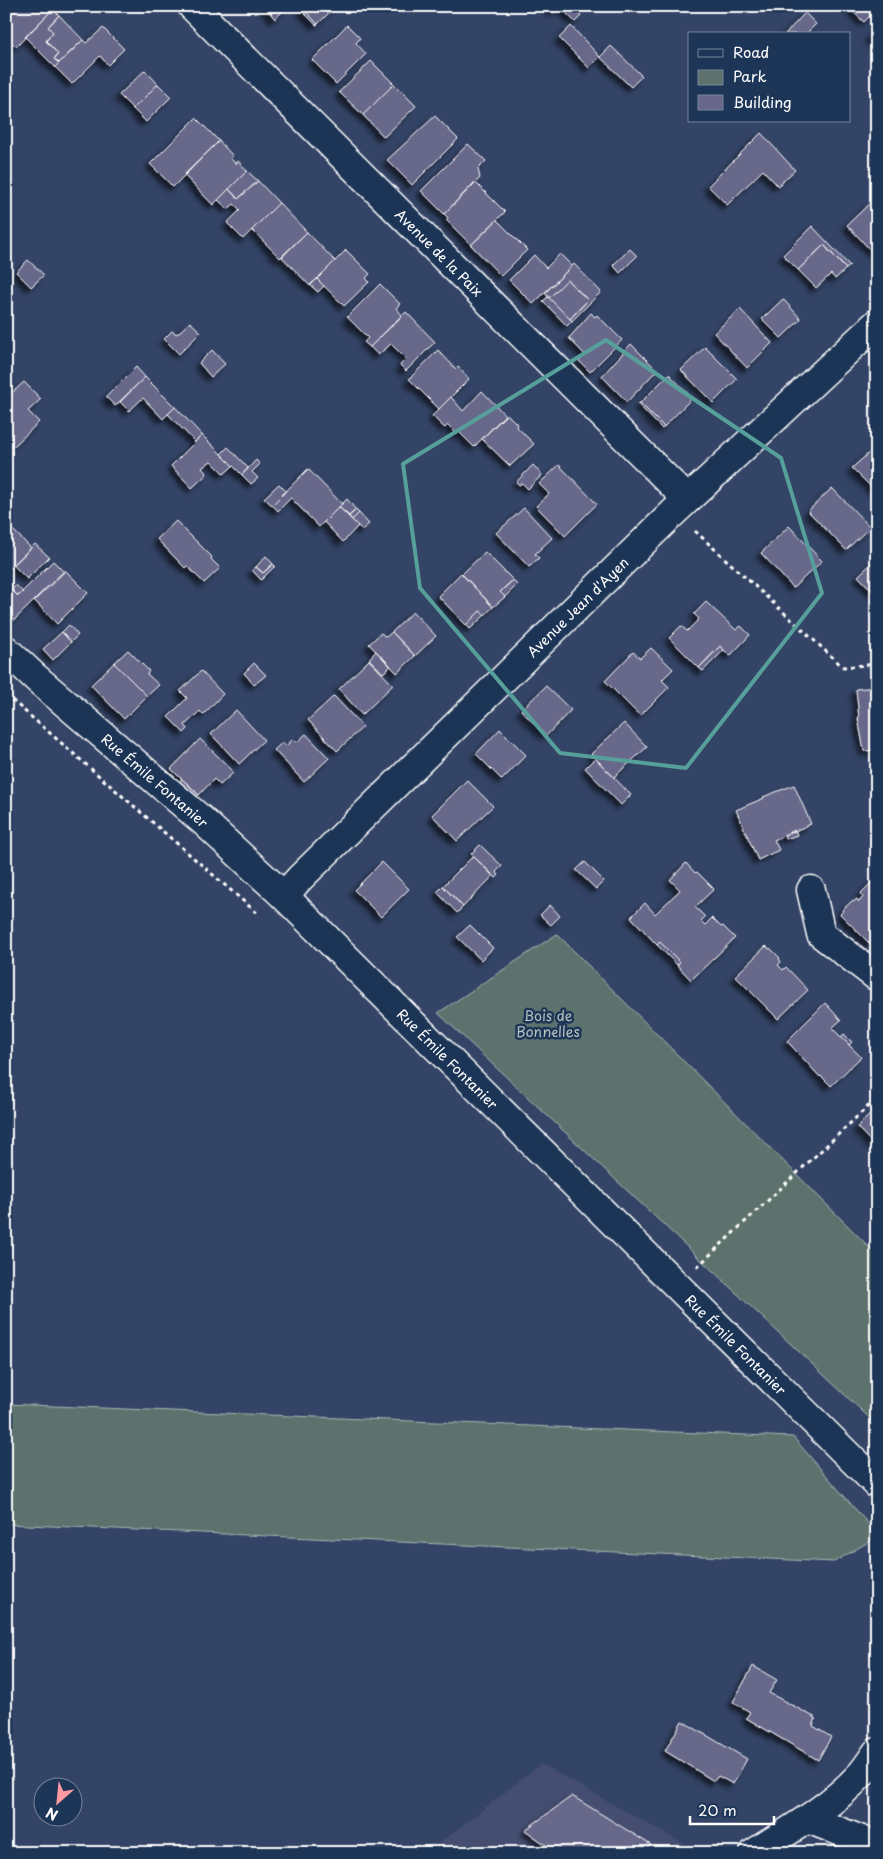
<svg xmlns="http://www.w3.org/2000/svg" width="883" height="1859" viewBox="0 0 883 1859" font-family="'Playpen Sans',sans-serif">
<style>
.built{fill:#444e71}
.green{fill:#5d726d;stroke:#aeb8b6}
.building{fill:#68678a;stroke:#fff;filter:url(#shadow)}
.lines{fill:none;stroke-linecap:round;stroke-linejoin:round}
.minor-casing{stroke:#fff;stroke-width:31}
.path{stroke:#fff;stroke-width:3;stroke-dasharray:4 4;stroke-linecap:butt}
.minor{stroke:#1d3557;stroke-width:28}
.marked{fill:none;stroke:#579f9a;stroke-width:4;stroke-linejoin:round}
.labels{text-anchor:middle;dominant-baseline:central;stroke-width:5;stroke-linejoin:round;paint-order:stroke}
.street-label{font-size:14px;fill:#fff;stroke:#1d3557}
.park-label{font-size:14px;fill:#b6c0bd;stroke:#1d3557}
</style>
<defs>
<filter id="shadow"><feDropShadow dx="-4.5" dy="4.5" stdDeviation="2.5" flood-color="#0009"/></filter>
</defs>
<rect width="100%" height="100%" fill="#344466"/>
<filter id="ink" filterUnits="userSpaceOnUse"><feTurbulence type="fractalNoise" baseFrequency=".02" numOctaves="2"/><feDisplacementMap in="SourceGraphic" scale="10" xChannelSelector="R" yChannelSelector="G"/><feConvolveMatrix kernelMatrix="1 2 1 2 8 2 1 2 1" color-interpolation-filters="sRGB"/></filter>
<g filter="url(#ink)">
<path class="built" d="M541,1764l145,81 5,8h-264z"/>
<path class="green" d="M557,934l320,321v170l-439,-412z
M6,1404l787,33 84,97v3l-43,25 -828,-38z"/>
<path class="building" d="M14,6h36l3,3 -37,38 -10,-10v-23z
M263,6h16l-8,8z
M279,6h9l-13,13 -4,-5z
M300,6h36l-18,18z
M548,6h12l-6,7z
M571,6l10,10 -6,6 -15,-15z
M847,6h30v3l-13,13z
M53,9l6,6 -11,12 5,5 -7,9 12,13 -4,5 5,4 -4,4 -30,-30z
M304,10l14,14 -2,1 -13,-13z
M805,13l11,11 -10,10h-21z
M59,15l24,25 -24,23 -5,-4 4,-5 -12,-13 7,-9 -5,-5z
M347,25l13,13 -4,5 10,11 -30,30 -24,-24z
M571,26l29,31 -11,11 -30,-30z
M103,28l21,21 -16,16 -8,-9 -28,28 -17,-17 28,-27 3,3z
M877,30v15l-8,-8z
M611,46l31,30 -11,11 -31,-30z
M371,61l23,23 -31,31 -24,-23z
M145,70l13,14 -25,25 -14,-14z
M158,84l13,13 -25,25 -13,-13z
M394,84l22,22 -32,31 -21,-22z
M435,116l23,23 -46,46 -25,-25z
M196,118l23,23 -46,46 -23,-23z
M761,133l34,37 -17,16 -15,-16 -36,35 -19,-19z
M219,141l14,15 -3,2 6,6 2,-3 9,10 -34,34 -29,-30z
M468,144l18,17 -8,8 2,9 -36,36 -23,-23z
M247,171l11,10 -20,18 -9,-10z
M258,181l21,22 -36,36 -16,-16 13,-13 -6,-6 -6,5 -10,-9 11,-11 9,10z
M475,182l30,30 -34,33 -25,-25 2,-2 -4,-4z
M279,203l28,29 -27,26 -28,-28z
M870,203l7,8 -1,45 -29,-31z
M497,220l30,30 -26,26 -30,-31z
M812,226l38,40 -4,3 -22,-24 -26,25 -15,-15z
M307,232l28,29 -25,25 -28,-29z
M824,245l22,24 -11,10 -4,-5 -15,14 -18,-18z
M630,249l7,7 -17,17 -7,-8z
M346,250l24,24 -4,4 3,4 -25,24 -27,-27z
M560,254l12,12 -39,38 -24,-24 25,-25 12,13z
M28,260l16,15 -13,12 -15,-15z
M574,264l27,28 -29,29 -2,-2 18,-19 -21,-20 -18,18 -4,-5z
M317,279l7,7 -6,6 -8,-7z
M567,280l21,20 -18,19 -21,-21z
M380,284l20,20 -4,4 6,7 -32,32 -6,-5 4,-4 -21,-21z
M548,297l24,24 -5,5 -24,-25z
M783,299l18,20 -20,19 -19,-19z
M740,309l32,34 -25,25 -33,-35z
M406,312l29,30 -29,29 -6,-6 6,-6 -15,-15 -13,11 -8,-8z
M591,313l4,4 2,-2 25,25 -32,32 -11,-11 6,-6 -16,-17z
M190,322l11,10 -22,22 -15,-15 8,-8 5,3z
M631,344l26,26 -30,32 -25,-26z
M705,347l32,32 -24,24 -32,-33z
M212,350l13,14 -14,13 -12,-14z
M438,350l18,19 2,-2 11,12 -30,30 -30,-30z
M136,367l9,10 -30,29 -9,-9z
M669,374l23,24 -28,29 -24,-24z
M145,377l30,30 -12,12 -20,-21 -14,13 -9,-9z
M24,382l17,17 -13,12 11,11 -26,25 -7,-7v-42z
M482,391l23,24 -31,32 -15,-15 -2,2 -9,-9 -3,3 -13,-12 19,-19 12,14z
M640,403l24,24 -2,2 -24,-25z
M175,407l27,28 -7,7 -27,-28z
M507,414l10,10 -1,2 18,18 -24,22 -28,-27z
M202,435l31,31 -9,8 -13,-13 -9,7 5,6 -15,14 -21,-22z
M228,447l20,21 -6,7 -21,-21z
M871,451l6,7v35l-25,-25z
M256,460l4,4 -8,8 6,6 -7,6 -9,-9z
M533,465l9,10 -14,14 -6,-6 -3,2 -3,-3z
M559,465l38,39 -32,32 -29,-30 13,-12 -10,-10z
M308,469l34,35 -23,23 -28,-29 -13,13 -6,-6z
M279,484l7,7 -14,14 -8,-7z
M832,488l38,39 -24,23 -38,-39z
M347,499l9,11 -7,6 -10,-9z
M6,501l6,5 -6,6z
M339,507l19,19 -15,16 -19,-20z
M524,508l28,30 -17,16 4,4 -10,9 -33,-34z
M356,510l3,3 -7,7 -3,-4z
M359,513l10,11 -7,6 -10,-10z
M176,521l36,36 -1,2 9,9 -16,15 -17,-17 -2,2 -28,-29z
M8,525l23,23 -25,24v-45z
M789,526l33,35 -29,27 -32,-35z
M35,544l14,13 -22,22 -14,-14z
M485,552l28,28 -13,12 5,5 -12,10 -31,-33z
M266,556l7,8 -10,9 -7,-6z
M877,558v38l-19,-20z
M53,561l11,11 -54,52 -4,-4v-35l12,11z
M273,564l2,2 -14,14 -9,-10 4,-3 7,6z
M65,570l23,23 -31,31 -23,-24z
M461,573l32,34 -8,8 -5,-4 -14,14 -28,-29z
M513,580l4,5 -12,12 -5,-5z
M16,585l7,7 -5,4 -6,-6z
M706,602l30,28 5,-4 9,9 -20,21 -10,-10 -21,22 -30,-30 12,-12 6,5 12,-12 -5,-5z
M480,611l5,4 -15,14 -4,-4z
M413,612l23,24 -21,20 -23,-24z
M69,625l9,10 -7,7 -9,-10z
M62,632l9,10 -18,18 -10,-11z
M392,632l23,24 -18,17 -28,-29 12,-11 5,4z
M720,646l4,4 -21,21 -4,-3z
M651,648l22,21 -11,11 7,7 -29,29 -35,-35 28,-29 7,6z
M128,650l21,21 -2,3 12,11 -12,11 -33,-33z
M376,651l15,15 -8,7 -14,-14z
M369,660l24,25 -31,30 -23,-26z
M114,663l33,33 -23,23 -33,-34z
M254,663l12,12 -12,10 -10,-12z
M201,671l22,23 -20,21 -3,-4 -15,14 3,4 -4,4 -16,-16 19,-19 -7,-7z
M546,686l25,24 -25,26 -25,-26z
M877,687v63l-13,1 -6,-33h1l-3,-29z
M334,696l29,31 -26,24 -29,-31z
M236,710l28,30 -25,24 -28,-30z
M624,723l23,24 -33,30 -23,-23z
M500,729l26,26 -24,25 -26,-26z
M306,734l23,24 -25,24 -30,-32 9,-8 3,4 7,-7 4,3z
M200,739l34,33 -14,13 -6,-6 -15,16 -28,-26z
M595,758l36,37 -10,10 -36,-37z
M182,779l17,16 -6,6 -16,-16z
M467,780l26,26 -36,35 -25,-26z
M794,785l17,39 -37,16 5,10 -21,10 -22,-50 28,-12 -1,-1z
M795,830l2,5 -11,4 -2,-4z
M480,845l22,21 -6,6 3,3 -3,3 -25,-24z
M473,856l20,20 -30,31 -20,-21z
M382,862l27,27 -28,28 -27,-27z
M585,862l19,19 -8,8 -20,-19z
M686,863l9,10 2,-1 17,17 -19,18 10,10 -4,4 4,4 7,-7 9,9 2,-1 12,12 -44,42 -14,-15 3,-3 -20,-20 -3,3 -26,-28 14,-14 10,11 25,-24 -10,-10z
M877,877v60l-7,7 -30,-30 3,-3 -1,-1 10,-9 1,1 4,-3 2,3 4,-5 -3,-3z
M443,886l20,21 -6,6 -20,-21z
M550,905l10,11 -9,9 -11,-10z
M470,925l23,23 -12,12 -24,-23z
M660,942l20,20 -3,3 -20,-20z
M766,946l3,3 1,-1 10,10 -1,1 2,3 -3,3 5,5 3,-3 22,23 -30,29 -43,-43z
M825,1003l16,17 -9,8 29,29 -30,29 -10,-10 -1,1 -33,-36z
M844,1034l8,8 -3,3 -8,-8z
M877,1108v40l-20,-21z
M753,1666l24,14 -8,13 47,25 -3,8 18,11 -13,23 -72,-42 4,-6 -17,-10z
M682,1721l65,38 -14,25 -15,-8 -4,5 -49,-30z
M572,1796l79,49 -10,8h-84l-32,-23z"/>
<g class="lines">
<g class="minor-casing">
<g id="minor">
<path id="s1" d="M192,6l495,493"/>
<path id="s2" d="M6,650l30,28 167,143 81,75 593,588"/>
<path d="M811,890l10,44 56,43"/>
<path id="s3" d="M284,896l16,-18 374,-366 203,-189"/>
<path d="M808,1819l69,27"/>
<path d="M754,1853c37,-24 77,-46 107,-79 6,-7 11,-15 16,-22"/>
</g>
</g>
<path class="path" d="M695,531l148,136 34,-3
M6,695l251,218
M697,1267l180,-169"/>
<use href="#minor" class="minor"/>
</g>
</g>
<path class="marked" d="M606,340l175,118 41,135 -136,175 -126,-15 -140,-165 -17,-124z"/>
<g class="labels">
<g class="street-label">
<text stroke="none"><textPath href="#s1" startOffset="349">Avenue de la Paix</textPath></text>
<text stroke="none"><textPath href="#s3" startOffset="412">Avenue Jean d'Ayen</textPath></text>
<text stroke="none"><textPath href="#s2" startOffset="198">Rue Émile Fontanier</textPath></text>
<text stroke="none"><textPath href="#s2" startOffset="602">Rue Émile Fontanier</textPath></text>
<text stroke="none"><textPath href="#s2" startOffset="1008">Rue Émile Fontanier</textPath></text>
</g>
<g class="park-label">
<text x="548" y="1015">Bois de<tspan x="548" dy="16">Bonnelles</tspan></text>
</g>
</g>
<rect width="883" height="1859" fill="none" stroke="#1d3557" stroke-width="25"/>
<rect x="12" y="12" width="858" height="1834" fill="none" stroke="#fff" stroke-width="2" filter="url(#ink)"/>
<rect x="688" y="32" width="162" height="90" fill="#1d3557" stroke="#77869a"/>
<rect x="698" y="49" width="25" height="8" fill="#1d3557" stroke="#77869a"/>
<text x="733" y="58" font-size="15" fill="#ffffff">Road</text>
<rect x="698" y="70" width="25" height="15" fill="#5d726d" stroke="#77869a"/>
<text x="733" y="82" font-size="15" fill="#ffffff">Park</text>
<rect x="698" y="95" width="25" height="15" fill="#68678a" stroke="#77869a"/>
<text x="733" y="108" font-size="15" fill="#ffffff">Building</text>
<g transform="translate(58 1802) rotate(207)"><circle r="24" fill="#1d3557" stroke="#77869a"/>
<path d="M0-4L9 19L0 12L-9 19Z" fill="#ff9aa2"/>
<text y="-8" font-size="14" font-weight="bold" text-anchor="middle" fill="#ffffff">N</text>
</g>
<path d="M690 1816v8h84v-8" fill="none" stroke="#ffffff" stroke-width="2.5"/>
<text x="698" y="1816" font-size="15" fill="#ffffff" stroke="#1d3557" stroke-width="4" paint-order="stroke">20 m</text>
</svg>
